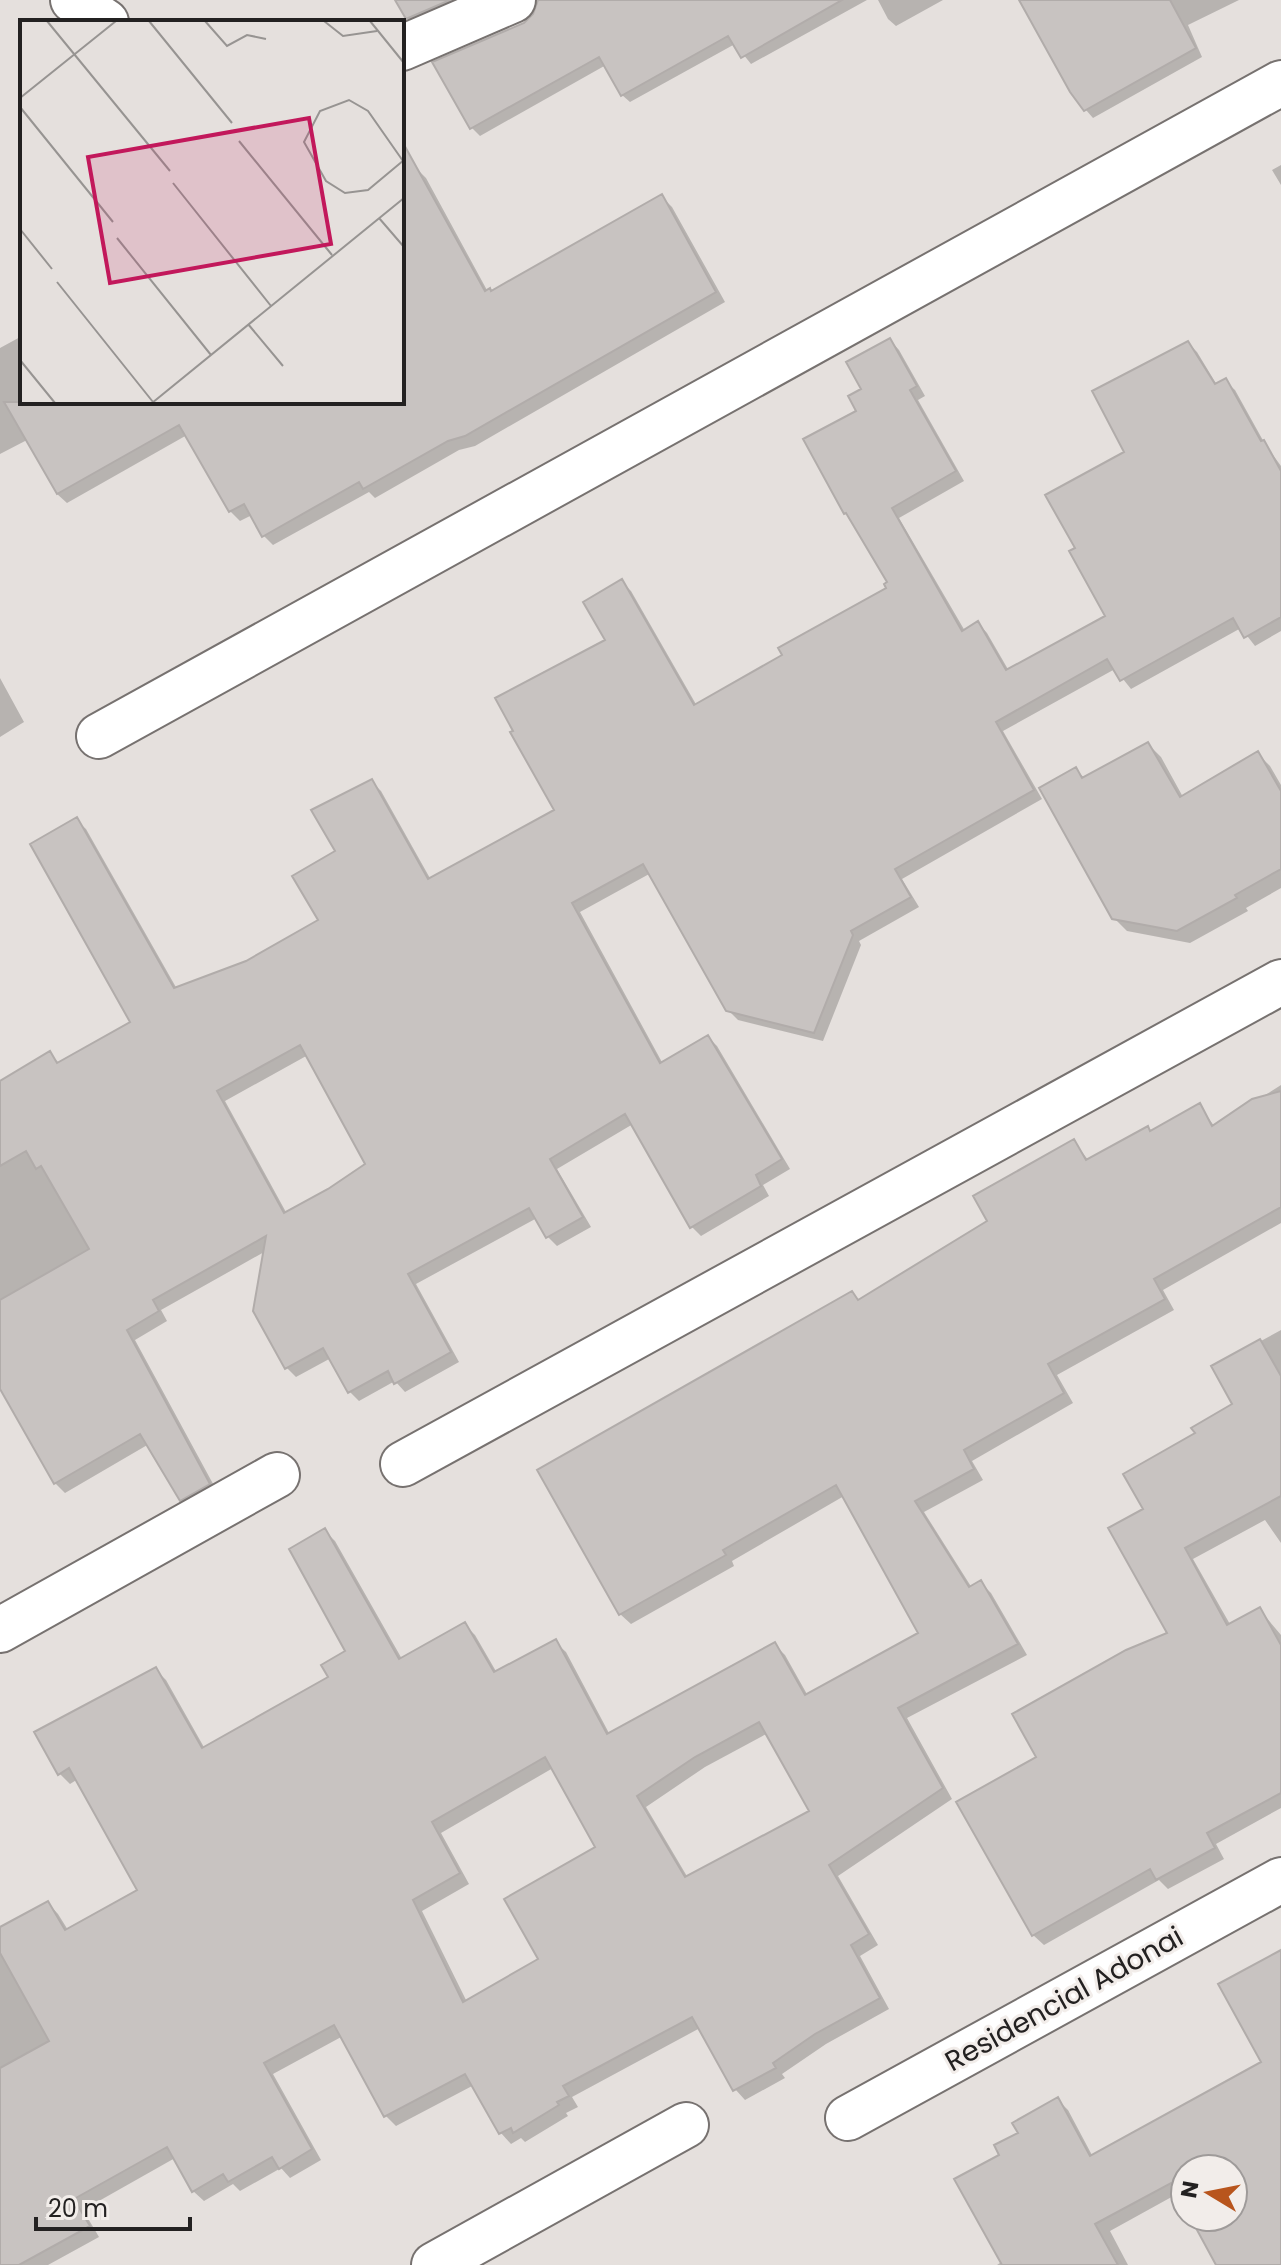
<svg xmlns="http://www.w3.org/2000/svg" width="1281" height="2265" viewBox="0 0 1281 2265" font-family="Poppins,sans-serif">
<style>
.shadow{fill:#0003;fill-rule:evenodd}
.building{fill:#c8c3c1;stroke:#b1acaa;stroke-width:2;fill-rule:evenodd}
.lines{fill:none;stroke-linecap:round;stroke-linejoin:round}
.minor-casing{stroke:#777270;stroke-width:48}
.minor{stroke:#fff;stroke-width:44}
.labels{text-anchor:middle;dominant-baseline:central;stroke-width:6;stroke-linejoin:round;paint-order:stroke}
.street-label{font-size:28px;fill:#232121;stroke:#f2edea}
.inset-road{fill:none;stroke:#979492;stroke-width:2}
.view{fill:#c2185b;fill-opacity:0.15;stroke:#c2185b;stroke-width:4}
.inset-edge{fill:none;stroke:#232121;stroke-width:4}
</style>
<rect width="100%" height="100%" fill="#e5e0dd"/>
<path class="shadow" d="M397,0h78l-60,26 -8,-8z
M539,0h328l-116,64 -16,-20 -105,58 -8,-7 -16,-30 -126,71 -8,-8 53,-104 9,-7z
M878,0h65l-47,26 -8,-7z
M1021,0h218l-51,25 14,32 -109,61 -7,-8z
M1281,165v20l-9,-15z
M416,168l10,10 62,114 4,1 170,-96 10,10 53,95 -250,144 -16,4 -84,48 -6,-6 -96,53 -10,-10 -11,-20 -12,6 -10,-10 -43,-76 -120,68 -10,-9 -30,-54 -27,14v-106l22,-12v66h380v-226z
M890,340l9,10 26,46 -7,4 46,81 -65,37 66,113 13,-8 9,10 22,38 98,-54 -29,-68 110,-206 9,9 20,33 8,-4 10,9 30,54 16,22v165l-26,15 -14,-18 -110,61 -16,-20 -112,62 39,68 -140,80 17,28 -60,34 2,4 -38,96 -85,-21 -10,-10 -77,-137 -71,39 83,152 45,-27 9,9 73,123 -27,16 6,11 -68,40 -9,-9 -59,-103 -76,45 34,58 -34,19 -9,-9 -11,-19 -121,66 43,78 -54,30 -10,-11 -36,20 -9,-9 -19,-34 -35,19 -10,-10 -20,-116 -105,59 6,11 -32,19 83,153 -27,16 -10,-9 -32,-56 -84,49 -10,-10 -55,-97v-303l50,-29 10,10 73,-41 -57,-203 10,9 91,160 70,-26 74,-42 17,-69 34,-70 9,9 50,89 126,-69 50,-170 15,-59 9,9 66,115 88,-50 104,-67 1,-6 -32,-171 6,-22zM308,1055l60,110 -39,26 -42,23 -62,-113z
M0,678l24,44 -24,15z
M1148,744l13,13 22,40 75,-43 12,12 11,19v103l-35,20 2,3 -58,32 -63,-12 -13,-13 -38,-149 9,10z
M1281,1085v138l-118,67 11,20 -117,65 16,28 -101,58 11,19 -59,32 48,76 8,-6 11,11 36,62 -120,63 45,81 -114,77 40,69 -18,11 29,53 -63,35 -44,30 3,4 -40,22 -10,-11 -35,-61 -128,69 6,10 -12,6 2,3 -43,26 -4,-4 -10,6 -10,-11 -27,-48 -78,41 -10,-10 -43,-80 -70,38 48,86 -31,18 -9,-10 -41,23 -7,-7 -29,17 -11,-10 -18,-33 -92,52 16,27 -51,28h-48v-337l48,-25 10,11 10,16 71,-39 -61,-112 -8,5 -10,-10 96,-104 10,10 39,69 126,-71 17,-26 -23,-121 10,10 67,118 62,-35 11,11 22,38 58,-31 11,10 44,83 164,-91 11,11 23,41 113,-63 -77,-137 -112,65 2,5 -103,58 -11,-10 232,-321 8,8 129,-80 85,-79 15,19 62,-28 48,-27 16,21zM768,1733l44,79 -124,66 -42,-71 59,-40zM553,1768l45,80 -57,112 -74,42 -45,-91 47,-27 -28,-51z
M1281,1330v213l-16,-23 -72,39 38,67 29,-16 21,25v173l-65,36 8,15 -56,30 -9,-9 -115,65 -11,-10 5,-177 132,-124 -24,-124 52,-76 37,-29 -22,-38z
M1281,1953v312h-64l-25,-48h41v-48h-48v36l-8,-11 -67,37 18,34h-131l6,-4 -1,-105 19,-22 37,-34 10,10 25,47 170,-94z"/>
<path class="building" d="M395,0h55l-44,19z
M538,0h304l-101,58 -13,-22 -107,60 -22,-39 -129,72 -38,-67 92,-39 9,-9z
M1019,0h151l26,48 -112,63 -14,-19z
M402,141l83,150 5,-3 1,3 171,-97 54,98 -251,144 -17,5 -85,48 -4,-7 -97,55 -18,-33 -15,8 -50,-87 -122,69 -53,-92h398z
M890,338l27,48 -7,4 46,81 -64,37 70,123 16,-10 28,49 99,-54 -36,-65 6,-3 -30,-53 79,-43 -32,-61 96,-50 27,43 11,-6 35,63 3,-1 17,31v146l-37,21 -11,-20 -113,63 -13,-22 -111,63 38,68 -139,79 16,28 -60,34 2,4 -39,98 -88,-22 -83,-147 -71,39 88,160 48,-28 74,124 -26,16 5,11 -71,42 -65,-114 -75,45 33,58 -37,21 -17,-30 -121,66 43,78 -57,32 -6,-13 -40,22 -25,-45 -38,21 -32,-58 13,-75 -113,64 6,11 -32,19 83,154 -30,17 -40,-67 -86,50 -54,-95v-89l89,-51 -48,-83 -5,3 -10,-18 -26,15v-85l50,-30 7,12 73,-41 -100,-178 47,-27 97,171 72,-27 72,-41 -26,-44 43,-25 -24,-41 61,-31 56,100 126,-69 -44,-78 3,-1 -18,-33 110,-58 -22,-38 39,-23 72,126 88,-50 -4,-7 108,-60 -2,-4 3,-2 -41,-69 -2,1 -41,-75 53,-28 -8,-15 13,-7 -15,-27zM300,1045l65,119 -37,25 -44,24 -67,-122z
M1148,742l32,55 78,-46 23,40v78l-46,26 2,3 -60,33 -65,-12 -73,-131 37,-21 6,11z
M1281,1091v116l-127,72 11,20 -117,65 16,29 -100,57 10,19 -59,32 54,86 12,-7 37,64 -120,64 45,80 -114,77 40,69 -18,11 29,53 -65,36 -42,29 3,5 -43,23 -41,-74 -129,69 6,10 -12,6 2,3 -46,28 -2,-5 -12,6 -34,-60 -81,43 -50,-92 -70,38 48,86 -33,20 -7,-12 -44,25 -5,-8 -31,18 -25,-45 -93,52 16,27 -71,39h-19v-197l49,-27 -49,-88v-26l48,-26 17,29 72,-40 -68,-122 -11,7 -24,-43 122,-65 46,81 126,-71 -7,-12 24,-14 -56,-102 36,-21 74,131 66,-37 29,50 62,-33 51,95 168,-92 30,53 113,-62 -82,-148 -113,65 3,5 -107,60 -82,-145 315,-179 6,9 129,-79 -14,-25 101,-57 12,21 62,-34 2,5 50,-28 12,23 40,-27zM759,1722l50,89 -124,66 -48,-81 58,-39zM545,1757l50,90 -91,52 34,60 -75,43 -50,-102 47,-27 -28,-51z
M1260,1339l21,37v120l-96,52 42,77 33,-18 21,38v148l-74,40 8,15 -59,32 -6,-11 -118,67 -76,-134 80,-45 -24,-43 114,-64 41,-17 -59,-105 35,-19 -20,-35 72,-41 -4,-5 41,-24 -21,-38z
M1281,1950v315h-65l-26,-48h43v-48h-48v40l-14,-26 -76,41 23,41h-116l-48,-86 45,-24 -5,-10 24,-12 -6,-10 46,-26 32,59 171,-94 -43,-78z"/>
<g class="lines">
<g class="minor-casing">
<path id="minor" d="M73,0l33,22
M402,48l111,-48
M99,736l1182,-653
M403,1464l878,-482
M0,1630l277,-155
M848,2118l433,-238
M434,2265l252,-140"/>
</g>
<use href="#minor" class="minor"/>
</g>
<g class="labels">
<g class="street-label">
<text transform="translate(1064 1999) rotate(-29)">Residencial Adonai</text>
</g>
</g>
<g transform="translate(20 20)">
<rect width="384" height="384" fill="#e5e0dd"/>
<path class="inset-road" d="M27,1l123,150M129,1l83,102M185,1l22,25 20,-11 19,4M304,1l19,15 34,-5M350,1l34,42M0,78l96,-77M0,87l93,115M219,121l93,114M383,141l-35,-50 -19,-11 -29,11 -16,31 22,39 19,12 23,-3 36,-30M153,163l98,123M359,198l25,29M0,209l32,40M97,218l94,117M37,262l96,120M228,304l35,42M0,340l35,43M132,383l252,-205"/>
<path class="view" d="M289,98l22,126 -221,39 -22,-126z"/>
<rect width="384" height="384" class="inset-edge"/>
</g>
<g transform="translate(1209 2193) rotate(280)"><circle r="38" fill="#f2edea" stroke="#9f9b9a" stroke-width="2"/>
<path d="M0-6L14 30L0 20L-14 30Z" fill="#b8551d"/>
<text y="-12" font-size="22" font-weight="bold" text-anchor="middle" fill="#232121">N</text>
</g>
<path d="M36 2217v12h154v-12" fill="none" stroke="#232121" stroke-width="4"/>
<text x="48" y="2217" font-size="24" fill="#232121" stroke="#f2edea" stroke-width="6" paint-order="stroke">20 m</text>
</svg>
